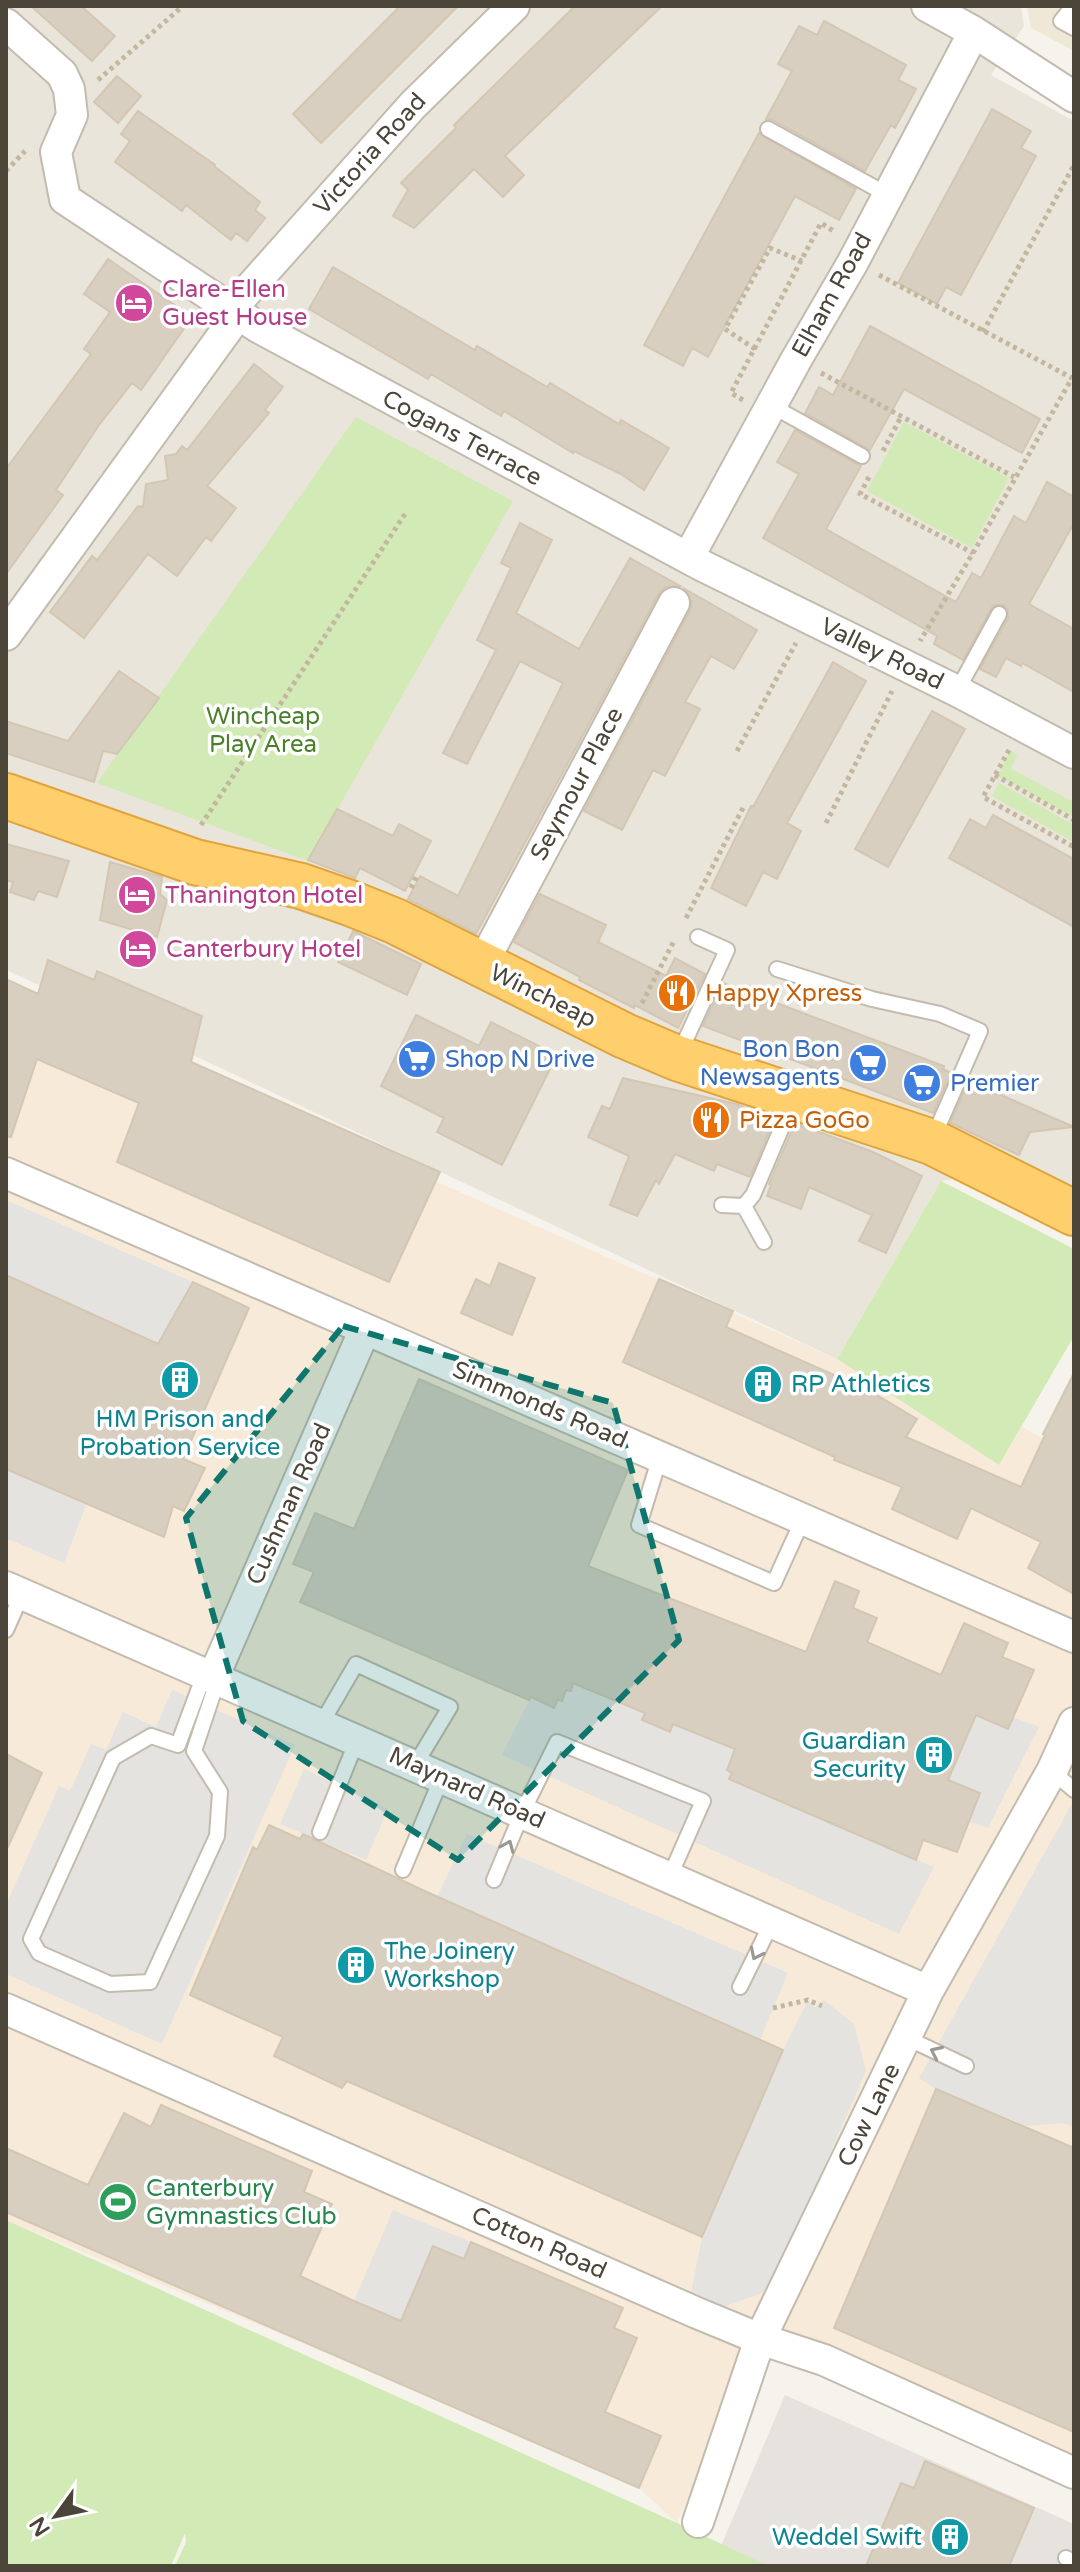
<svg xmlns="http://www.w3.org/2000/svg" width="1080" height="2572" viewBox="0 0 1080 2572" font-family="'Varela Round',sans-serif">
<style>
.residential{fill:#eae5da}
.commercial{fill:#f7ead8}
.industrial{fill:#e6e2dd}
.education{fill:#efe8d6}
.green{fill:#d2eab5}
.parking{fill:#e5e3e0}
.building{fill:#d8cfc1;stroke:#d3c7b4;stroke-width:2}
.lines{fill:none;stroke-linecap:round;stroke-linejoin:round}
.lane-casing{stroke:#c2bbae;stroke-width:18}
.street-casing{stroke:#c2bbae;stroke-width:34}
.highway-casing{stroke:#e0a43c;stroke-width:48}
.path{stroke:#c4b79f;stroke-width:5;stroke-dasharray:4 4;stroke-linecap:butt}
.lane{stroke:#fff;stroke-width:14}
.street{stroke:#fff;stroke-width:30}
.highway{stroke:#ffcf6e;stroke-width:44}
.oneway{stroke:#9c9892}
.marked{fill:#0f766e;fill-opacity:0.2;stroke:#0f766e;stroke-width:6;stroke-dasharray:16 10;stroke-linejoin:round}
.labels{text-anchor:middle;dominant-baseline:central;stroke-width:7;stroke-linejoin:round;paint-order:stroke}
.street-label{font-size:24px;fill:#4b4439;stroke:#fff}
.hotel-label{font-size:24px;fill:#b23c85;stroke:#fff;text-anchor:start}
.park-label{font-size:24px;fill:#4a7f2a;stroke:#fff}
.food-label{font-size:24px;fill:#c56008;stroke:#fff;text-anchor:start}
.shop-label{font-size:24px;fill:#366cbe;stroke:#fff;text-anchor:start}
.culture-label{font-size:24px;fill:#0d838f;stroke:#fff;text-anchor:start}
.leisure-label{font-size:24px;fill:#27864d;stroke:#fff;text-anchor:start}
</style>
<rect width="100%" height="100%" fill="#f6f3ec"/>
<path class="residential" d="M6,6h1015l3,20 -33,49 83,46v1067l-51,-21 -82,14 -104,178 -644,-304 -187,-85z"/>
<path class="commercial" d="M6,991l831,368 162,106 23,-38 52,28v1008l-316,-131 -81,191 -38,-35 -308,-133 -325,-135z"/>
<path class="industrial" d="M785,2395l289,129v42h-306l-47,-20z"/>
<path class="education" d="M1027,6h47v45l-43,-23z"/>
<path class="green" d="M356,417l157,84 -205,360 -211,-78z
M904,422l105,56 -37,70 -105,-57z
M1010,750l7,5 -6,14 63,33v15l-76,-41z
M999,783l75,42v17l-82,-46z
M941,1181l133,68v87l-75,129 -162,-106z
M6,2220l671,303 91,43h-593l11,-24 -1,-9 -14,33h-165z"/>
<path class="parking" d="M6,1200l187,82 -35,63 -152,-70z
M6,1469l80,36 -22,58 -58,-25z
M573,1683l72,30 -2,8 27,10 3,-6 62,24 -8,21 5,3 -3,6 205,88 -35,67 -397,-179 29,-58 31,3 4,-10 5,1z
M172,1690l123,55 -133,299 -156,-70v-69l53,-119 11,5 21,-47 15,6 17,-38 33,15z
M976,1715l31,14 6,-12 26,10 -51,101 -20,-7 -20,-41z
M304,1769l84,40 -22,51 -86,-36z
M1074,1800v327l-11,-4 -36,3 -91,-37 -17,-11z
M467,1834l321,139 -28,67 -323,-143z
M808,2000l7,7 9,-7 30,24 12,47 -96,219 -47,17 -32,-14 11,-56 81,-187z
M393,2210l78,32 -7,17 -32,-12 -31,74 -47,-20z"/>
<path class="building" d="M31,6h50l34,30 -23,25z
M400,6h58l-137,137 -28,-29z
M575,6h87l-157,150 19,19 -21,22 -29,-28 -60,59 -21,-12 15,-26 -7,-7 55,-55 -2,-3z
M824,21l82,44 -8,15 18,9 -21,39 -4,-3 -26,46 -92,-51 -7,-1 26,-48 -14,-7 21,-38 18,9z
M117,76l24,20 -23,27 -24,-21z
M992,109l39,22 -10,17 15,8 -75,139 -15,-8 -9,17 -39,-21z
M138,111l77,54 -1,1 46,36 -5,8 10,8 -18,23 -11,-8 -5,7 -45,-35 -4,6 -67,-49 15,-21 -9,-7z
M759,133l97,56 -17,31 -44,-24 -87,161 -16,-9 -9,18 -39,-21z
M108,259l84,58 -51,73 -9,-7 -33,42 -43,65 7,5 -57,79v-105l85,-115 -7,-5 26,-37 -26,-18z
M333,267l142,83 2,-4 70,41 3,-4 69,41 2,-4 48,28 -25,42 -23,-16 -47,-23 -1,2 -69,-42 -3,5 -70,-42 -3,5 -119,-70z
M870,326l170,93 -18,34 -118,-64 -34,61 -65,-37 14,-26 14,8z
M254,364l29,23 -18,23 4,3 -62,73 29,22 -25,33 -5,-4 -29,39 -29,-22 -64,84 -34,-26 42,-56 5,4 41,-54 5,1 3,-23 22,-4 -3,-24 11,-2 6,-8 5,4z
M795,430l66,36 -35,63 130,73 16,-29 9,5 33,-62 12,7 21,-41 27,15v26l-45,81 45,25v63l-52,-29 -1,3 -15,-8 -10,19 -16,-8 28,-51v-8l-5,-5h-9l-3,4 -28,51 -29,-16 3,-8 -174,-98 36,-64 -22,-12z
M520,523l32,17 -36,73 63,36 51,-91 50,28 -15,1 -7,8 -182,339 -68,-35 12,-23 38,20 105,-213 -43,-22 -53,103 -24,-11 53,-103 -19,-10 34,-72 -10,-5z
M685,589l72,41 -23,39 -23,-13 -26,46 15,7 -35,67 -12,-6 -31,60 -38,-19 106,-200 2,-9z
M833,662l33,19 -79,142 14,8 -24,48 -14,-7 -17,34 -35,-18 40,-82 2,1z
M119,671l40,27 -42,56 -14,-3 -9,31 -88,-29v-32l62,20z
M932,711l33,18 -77,138 -33,-18z
M337,809l56,27 6,-12 32,17 -26,50 -45,-23 -5,10 -47,-18z
M993,815l81,44v68l-125,-69 21,-39 16,9z
M6,844l63,17 -12,36 -19,-6 -4,9 -24,-8 3,-10 -7,-2z
M110,862l52,15 -2,17 7,6 -10,37 -57,-17z
M540,894l66,31 -8,17 68,34 9,-18 30,16 -27,54 -43,-23 -1,3 -55,-28 1,-3 -66,-35z
M353,931l68,33 -14,31 -69,-33z
M48,960l46,20 3,-9 105,45 -11,46 249,110 -51,110 -272,-120 22,-59 -102,-44 -26,78 -5,-1v-157l32,15z
M723,983l221,83 -1,3 8,4 -18,40 -230,-87z
M416,1015l63,31 12,-24 66,33 -55,110 -65,-33 7,-14 -63,-32z
M623,1078l113,26 38,16 -24,57 -33,-13 -3,7 -39,-17 -16,30 -3,-4 -19,36 -27,-11 19,-49 -41,-19 14,-31 8,3z
M969,1081l105,46 -44,5 -11,23 -69,-32z
M795,1123l78,29 49,24 -36,77 -27,-12 13,-26 -63,-28 -8,22 -34,-13 4,-11 -2,-1z
M499,1263l36,15 -23,57 -51,-22 15,-34 14,7z
M6,1275l152,69 35,-62 56,26 -66,151 22,9 -21,43 -11,-5 -9,31 -158,-68z
M659,1279l74,32 -7,16 142,63 49,29 -11,18 115,50 24,-52 -2,-1 31,-61v221l-46,-26 13,-26 -70,-34 -14,31 -65,-30 10,-22 -68,-27 1,-3 -212,-95z
M419,1379l209,91 -40,96 218,86 29,-71 24,10 -6,17 24,10 -10,24 74,33 23,-52 44,20 -6,14 32,13 -26,59 -32,-14 -28,65 32,13 -23,59 -34,-12 -7,20 -187,-81 3,-6 -5,-3 8,-21 -62,-25 -3,8 -28,-12 3,-7 -72,-30 -2,8 -5,-1 -4,11 -4,-2 -4,9 -23,-11 -2,3 -229,-98 14,-30 -21,-8 22,-51 39,16z
M6,1754l36,19 -36,78z
M269,1825l31,14 3,-5 126,59 354,157 -81,187 -355,-156 -5,7 -68,-32 9,-19 -93,-42 63,-148 4,3z
M936,2089l138,59v284l-240,-104z
M161,2105l151,66 -8,21 28,12 -32,72 54,25 47,20 32,-75 31,13 7,-17 152,66 -9,20 23,10 -32,74 56,24 -22,52 -633,-276v-64l82,37 36,-72 27,14z
M925,2461l109,47 -25,58h-143l35,-83 13,5z"/>
<g class="lines">
<g class="lane-casing">
<path id="lane" d="M1073,6l-12,15 13,7
M768,129l120,66
M772,406l90,50
M957,691l42,-77
M777,969l95,30 68,15 40,17 -47,107
M679,1054l48,-104 -29,-13
M722,1205l22,1 9,-11 41,-96
M744,1206l20,36
M660,1457l-21,68 135,58 29,-64
M6,1630l16,-36
M204,1675l-26,70 -27,-9 -38,22 -82,181 8,14 71,31 40,-2 67,-146 3,-44 -26,-41 24,-72
M321,1724l35,-60 94,43 -35,58
M1052,1771l22,19
M320,1832l37,-92
M403,1870l39,-93
M494,1880l28,-67 35,-71 146,59 -33,75
M740,1987l32,-65
M907,2038l59,28
M1066,2558l8,4"/>
</g>
<g class="street-casing">
<path id="street" d="M927,6l47,26 100,65
M6,24l56,50 7,15 3,26 -16,37 9,47 193,128 443,238 256,126 117,62
M232,308l181,-203 101,-99
M688,558l108,-198 57,-98 121,-230
M6,635l233,-322
M481,966l193,-363
M6,1173l1068,464
M6,1587l922,404
M213,1678l152,-349
M6,2009l691,304 63,26 64,21 250,113
M698,2522l62,-183 168,-348 124,-220 22,-48"/>
</g>
<g class="highway-casing">
<path id="highway" d="M6,796l189,66 106,24 49,17 45,18 230,115 52,22 255,84 142,71"/>
</g>
<path class="path" d="M98,80l85,-74
M6,171l19,-20
M879,275l193,103 -99,175 -53,88
M983,332l91,-167
M755,349l-30,-20 45,-81 32,13
M821,373l193,104
M743,400l-12,-7 90,-170 14,9
M883,451l18,-34
M869,477l-9,17 113,59
M1009,750l-26,47 91,50
M737,751l59,-108
M995,775l79,45
M826,823l66,-132
M201,825l204,-311
M411,888l6,-13
M686,918l58,-112
M642,1003l32,-62
M773,2008l35,-8 14,6"/>
<use href="#lane" class="lane"/>
<use href="#street" class="street"/>
<use href="#highway" class="highway"/>
</g>
<defs><path id="oneway-chevron" d="M-2-3.5L2.5 0L-2 3.5" fill="none" stroke-width="1.6" stroke-linecap="round" stroke-linejoin="round" transform="scale(2)"/></defs>
<g class="oneway">
<use href="#oneway-chevron" transform="translate(508 1846) rotate(-67)"/>
<use href="#oneway-chevron" transform="translate(756 1954) rotate(116)"/>
<use href="#oneway-chevron" transform="translate(936 2052) rotate(-155)"/>
</g>
<path class="marked" d="M343,1326l270,77 66,237 -221,220 -215,-139 -57,-203z"/>
<defs>
<g id="hotel-disc" transform="scale(2)"><circle r="9.5" fill="#d1479c" stroke="#fff"/><path d="M-6-4.5h1.5V1H6V5H4.5V3h-9V5H-6ZM-4 0a1.8 1.8 0 1 1 3.6 0ZM.5 0V-2.5h3Q6-2.5 6 0Z" fill="#fff"/></g>
<g id="restaurant-disc" transform="scale(2)"><circle r="9.5" fill="#e8710a" stroke="#fff"/><path d="M-5-6h1v4h1v-4h1v4h1v-4h1v5L-1.5 .5V6h-2V.5L-5-1ZM5-6V6H3V1.5H1.5Q1.5-4 5-6Z" fill="#fff"/></g>
<g id="supermarket-disc" transform="scale(2)"><circle r="9.5" fill="#3f7fe0" stroke="#fff"/><path d="M-6-5.5h2.5l.6 2H6L4.5 2H-2.5L-4.4-4H-6ZM-1.5 3.2a1.3 1.3 0 1 0 .1 0ZM3 3.2a1.3 1.3 0 1 0 .1 0Z" fill="#fff"/></g>
<g id="building-disc" transform="scale(2)"><circle r="9.5" fill="#0f9aa8" stroke="#fff"/><path d="M-4-6H4V6H1V3H-1V6H-4ZM-2.5-4.3h1.7v1.8h-1.7ZM.8-4.3h1.7v1.8H.8ZM-2.5-1h1.7V.8h-1.7ZM.8-1h1.7V.8H.8Z" fill="#fff"/></g>
<g id="stadium-disc" transform="scale(2)"><circle r="9.5" fill="#2e9e5b" stroke="#fff"/><path d="M0-5a6.5 5 0 1 0 0 10a6.5 5 0 1 0 0-10ZM-3.5-1.8h7v3.6h-7Z" fill="#fff"/></g>
</defs>
<g fill-rule="evenodd">
<use href="#hotel-disc" x="134" y="303"/>
<use href="#hotel-disc" x="137" y="895"/>
<use href="#hotel-disc" x="138" y="949"/>
<use href="#restaurant-disc" x="677" y="993"/>
<use href="#supermarket-disc" x="417" y="1059"/>
<use href="#supermarket-disc" x="868" y="1063"/>
<use href="#supermarket-disc" x="922" y="1083"/>
<use href="#restaurant-disc" x="711" y="1120"/>
<use href="#building-disc" x="180" y="1380"/>
<use href="#building-disc" x="763" y="1384"/>
<use href="#building-disc" x="934" y="1755"/>
<use href="#building-disc" x="356" y="1965"/>
<use href="#stadium-disc" x="118" y="2202"/>
<use href="#building-disc" x="950" y="2537"/>
</g>
<g class="labels">
<g class="street-label">
<text transform="translate(370 154) rotate(-48)">Victoria Road</text>
<text transform="translate(832 295) rotate(-61)">Elham Road</text>
<text transform="translate(462 438) rotate(28)">Cogans Terrace</text>
<text transform="translate(882 654) rotate(26)">Valley Road</text>
<text transform="translate(577 784) rotate(-62)">Seymour Place</text>
<text transform="translate(543 996) rotate(26)">Wincheap</text>
<text transform="translate(540 1405) rotate(23)">Simmonds Road</text>
<text transform="translate(289 1504) rotate(-66)">Cushman Road</text>
<text transform="translate(467 1788) rotate(24)">Maynard Road</text>
<text transform="translate(869 2115) rotate(-64)">Cow Lane</text>
<text transform="translate(539 2243) rotate(24)">Cotton Road</text>
</g>
<g class="hotel-label">
<text x="162" y="289">Clare-Ellen<tspan x="162" dy="28">Guest House</tspan></text>
<text x="165" y="895">Thanington Hotel</text>
<text x="166" y="949">Canterbury Hotel</text>
</g>
<g class="park-label">
<text x="263" y="716">Wincheap<tspan x="263" dy="28">Play Area</tspan></text>
</g>
<g class="food-label">
<text x="705" y="993">Happy Xpress</text>
<text x="739" y="1120">Pizza GoGo</text>
</g>
<g class="shop-label">
<text x="840" y="1049" text-anchor="end">Bon Bon<tspan x="840" dy="28">Newsagents</tspan></text>
<text x="445" y="1059">Shop N Drive</text>
<text x="950" y="1083">Premier</text>
</g>
<g class="culture-label">
<text x="791" y="1384">RP Athletics</text>
<text x="180" y="1419" text-anchor="middle">HM Prison and<tspan x="180" dy="28">Probation Service</tspan></text>
<text x="906" y="1741" text-anchor="end">Guardian<tspan x="906" dy="28">Security</tspan></text>
<text x="384" y="1951">The Joinery<tspan x="384" dy="28">Workshop</tspan></text>
<text x="922" y="2537" text-anchor="end">Weddel Swift</text>
</g>
<g class="leisure-label">
<text x="146" y="2188">Canterbury<tspan x="146" dy="28">Gymnastics Club</tspan></text>
</g>
</g>
<rect width="1080" height="2572" fill="none" stroke="#4b4439" stroke-width="16"/>
<g transform="translate(56 2516) rotate(237)" stroke="#ffffff" stroke-width="6" paint-order="stroke">
<path d="M0-6L14 30L0 20L-14 30Z" fill="#4b4439"/>
<text y="-12" font-size="22" font-weight="bold" text-anchor="middle" fill="#4b4439">N</text>
</g>
</svg>
